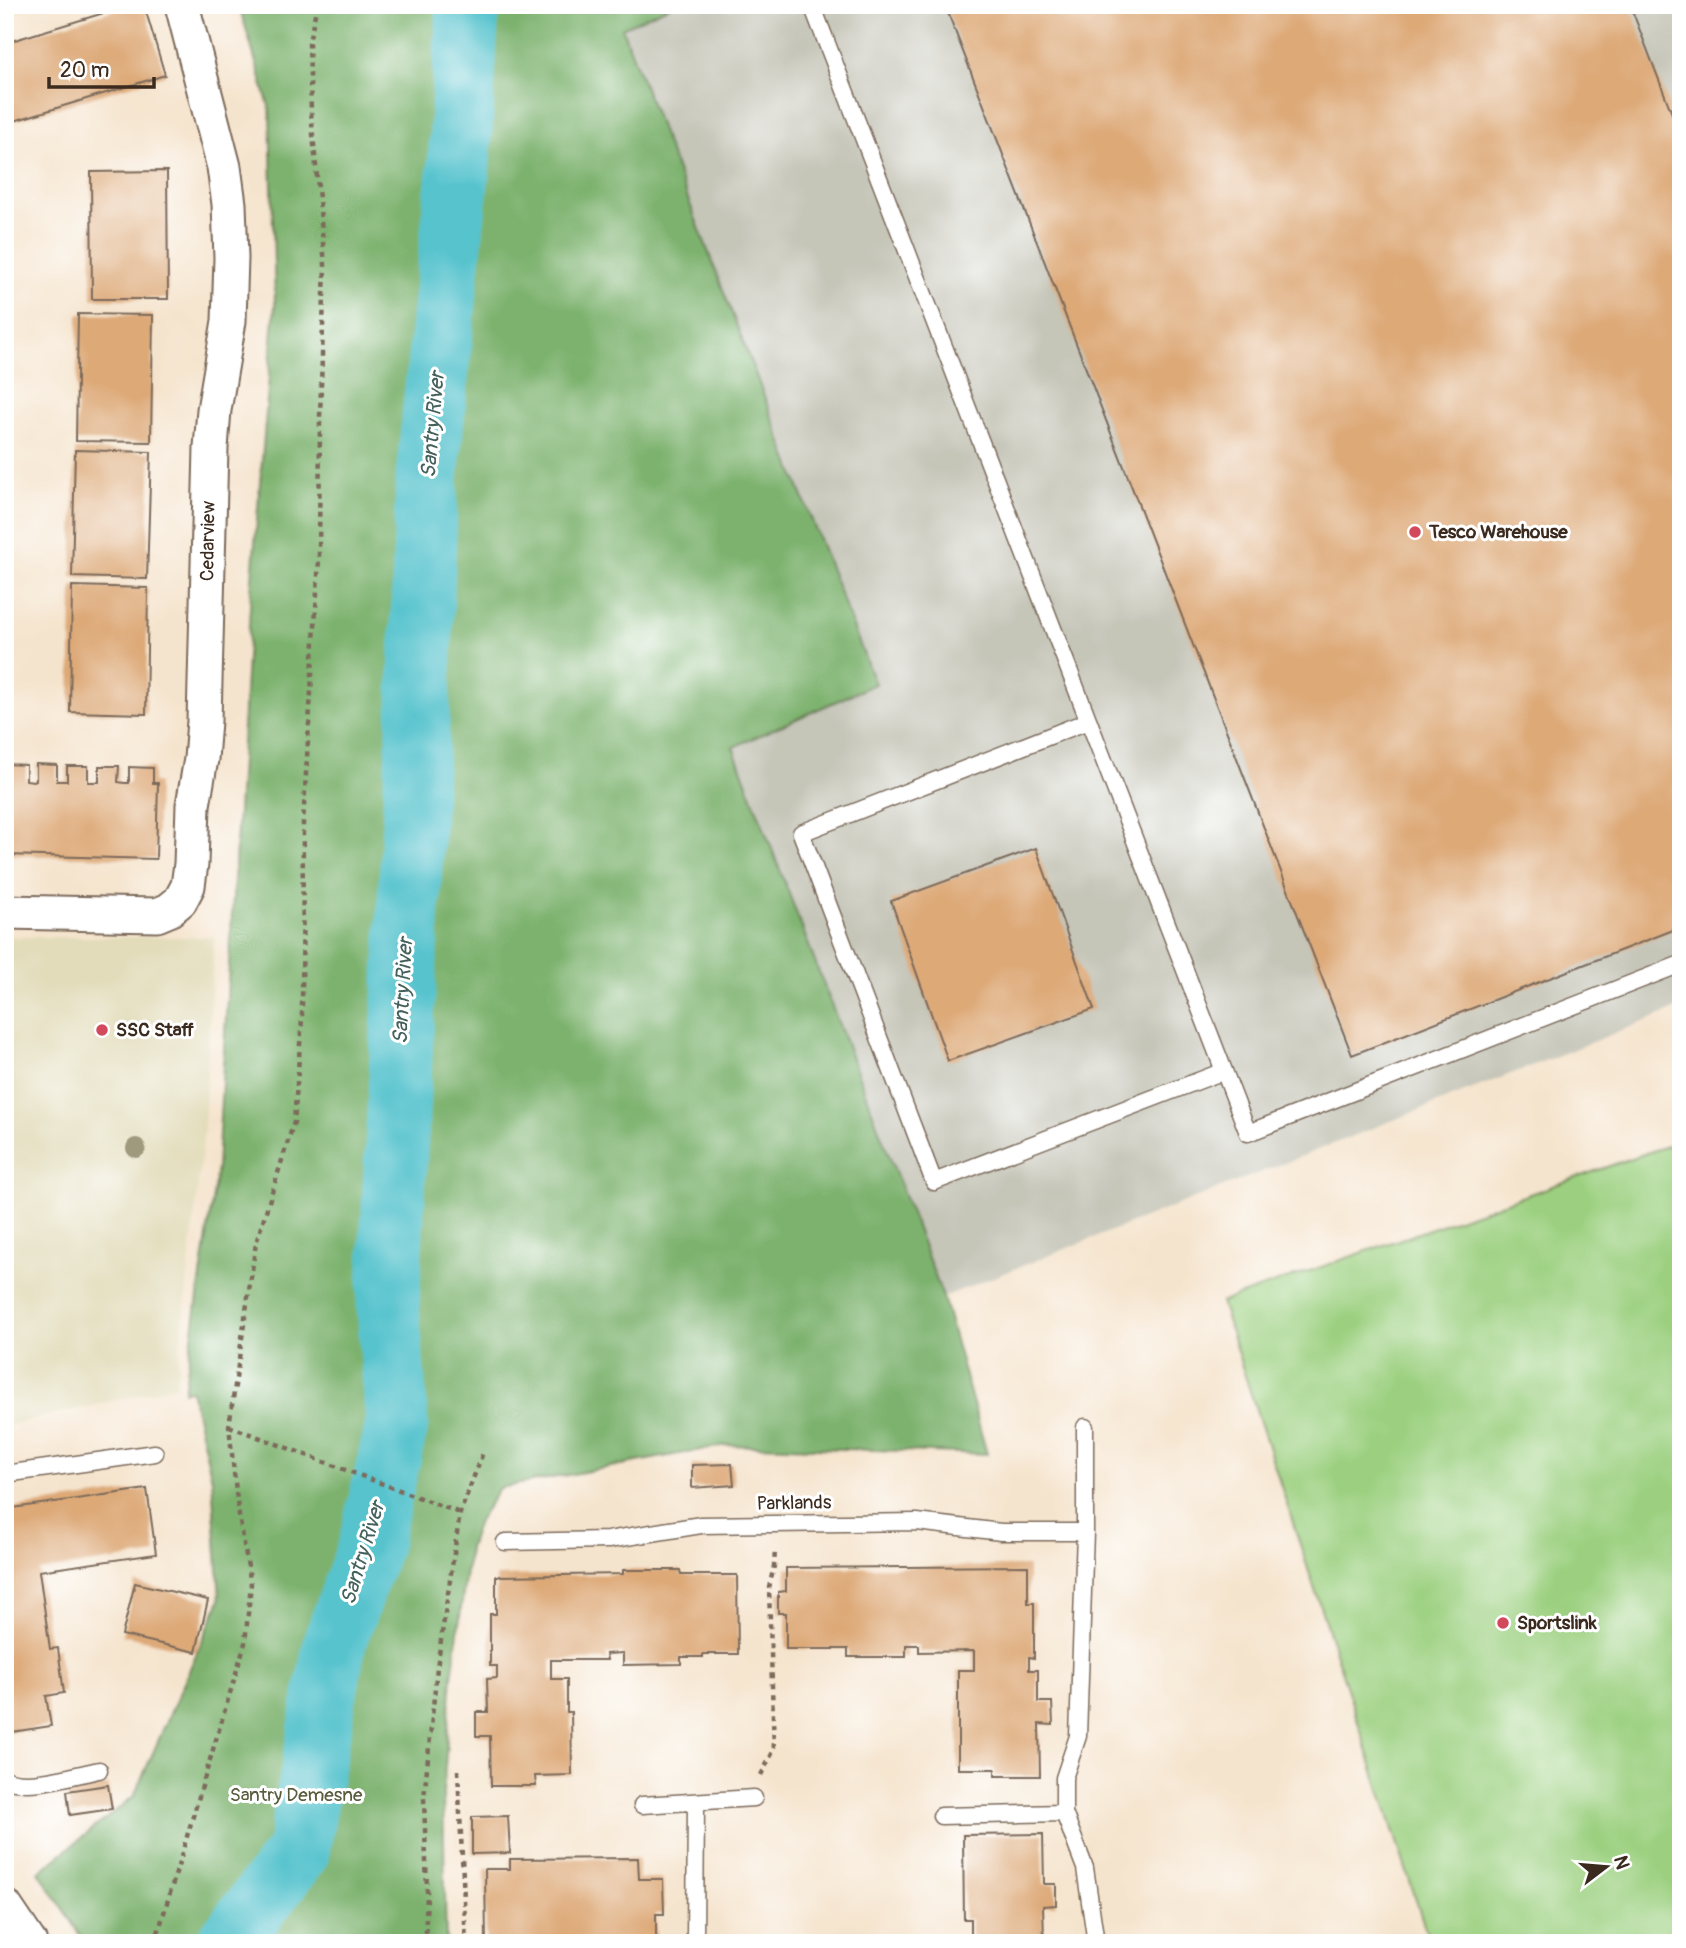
<svg xmlns="http://www.w3.org/2000/svg" width="1686" height="1948" viewBox="0 0 1686 1948" font-family="Pangolin,sans-serif">
<style>
.built{fill:#e2dcba}
.industrial{fill:#c5c5b8}
.green{fill:#9cd080;stroke:#6c7d4f;stroke-width:2}
.forest{fill:#7db26e;stroke:#5c6e46;stroke-width:2}
.lines{fill:none;stroke-linecap:round;stroke-linejoin:round}
.river{stroke:#56c3cd;stroke-width:63}
.building{fill:#dda977}
.lane-casing{stroke:#7c6b5b;stroke-width:19}
.street-casing{stroke:#7c6b5b;stroke-width:37}
.path{stroke:#7c6b5b;stroke-width:4.5;stroke-dasharray:5 5;stroke-linecap:butt}
.lane{stroke:#fff;stroke-width:16}
.street{stroke:#fff;stroke-width:33}
.tree{fill:#9f997d}
.poi-dot{fill:#d1495b;stroke:#fff;stroke-width:2.5}
.labels{text-anchor:middle;dominant-baseline:central;stroke-width:6;stroke-linejoin:round;paint-order:stroke}
.poi-label{font-size:19px;font-weight:bold;fill:#3b2a1e;stroke:#fff;text-anchor:start}
.street-label{font-size:19px;fill:#3b2a1e;stroke:#fff}
.park-label{font-size:19px;fill:#585c3b;stroke:#fff}
.water-label{font-size:21px;font-style:italic;fill:#44605b;stroke:#fff}
</style>
<rect width="100%" height="100%" fill="#fff"/>
<filter id="ink" filterUnits="userSpaceOnUse"><feTurbulence type="fractalNoise" baseFrequency=".0143" numOctaves="2"/><feDisplacementMap in="SourceGraphic" scale="14" xChannelSelector="R" yChannelSelector="G"/><feConvolveMatrix kernelMatrix="1 2 1 2 8 2 1 2 1" color-interpolation-filters="sRGB"/></filter>
<filter id="wash" filterUnits="userSpaceOnUse"><feTurbulence type="fractalNoise" baseFrequency=".00686" numOctaves="4" result="noise"/><feDisplacementMap in="SourceGraphic" scale="28" xChannelSelector="R" yChannelSelector="G"/><feGaussianBlur stdDeviation="1.57" result="paint"/><feColorMatrix in="noise" values="0 0 0 0 0 0 0 0 0 0 0 0 0 0 0 0 0 1.4 0 .05"/><feComposite in="paint" operator="in"/></filter>
<g filter="url(#wash)">
<rect width="100%" height="100%" fill="#f5e4cd"/>
<path class="built" d="M5,937h209l-10,192 -28,257 -171,40z"/>
<path class="industrial" d="M672,5h1009v1002l-738,290 -210,-550 142,-63 -253,-656z"/>
<path class="green" d="M1681,1141v802h-251l-209,-641z"/>
<path class="forest" d="M239,5h433l-50,23 253,656 -142,63 210,550 44,157 -260,-9 -228,43 -22,36 -8,24 -17,130 -9,114 3,151h-361l-46,-71 95,-76 86,-196 -8,-121 -21,-89 -7,1 33,-223 34,-578 24,-285 -5,-195z"/>
<g class="lines">
<path class="river" d="M228,1943l70,-91 37,-211 35,-97 27,-120 -9,-118 30,-577 9,-252 32,-314 9,-158"/>
</g>
<g id="blocks">
<path class="building" d="M130,5h14l21,70 -151,46 -9,-29v-49z
M945,5h685l51,132v790l-329,128z
M167,171l1,128h-76l-1,-127z
M78,314l75,1 -2,127 -75,-1z
M75,450l76,2 -4,127 -75,-2z
M72,586l76,2 -2,126 -76,-2z
M5,764l21,1v15l7,1 3,-1v-16l21,1v16h10v-15h21v16h11v-16h20l-1,16 6,1h5v-16l24,1v15h5l-2,76 -151,-4z
M1036,848l58,161 -146,52 -57,-160z
M732,1464l2,21 -42,3v-23z
M147,1489l9,65 -117,17 11,78 8,-1 6,45 -18,3 5,30 -46,7v-224z
M1028,1566v37h6v55l-5,-1v13h9v32h14l1,23 -14,-1 1,52h-45v-7h-37v-99h16v-19l-55,1v-7h-13v12h-58v-8h-62v-36h-8v-21l8,-1v-23z
M623,1570h57l1,5h56l1,79h-35v3h-22v7l-58,1v-12l-17,1 1,6h-56v19h16v33h4l1,63 -37,1 1,10h-45l-1,-50h-14v-24h12l-1,-33 10,-1v-12h-7v-52h6v-38l127,-2z
M135,1583l73,17 -12,52 -74,-17z
M108,1785l4,24 -42,6 -3,-24z
M508,1816l2,37 -38,1v-37z
M1043,1834l1,50h12v21l-13,1 1,33 -8,1 1,3 -66,-3v-21h-7l-1,-84z
M638,1858l1,21h24l1,35h-8v28l-170,1 -1,-74h25v-10z"/>
</g>
</g>
<g filter="url(#ink)">
<use href="#blocks" fill-opacity="0" stroke="#7c6b5b" stroke-width="2"/>
<g class="lines">
<g class="lane-casing">
<path id="lane" d="M812,5l436,1128 433,-169
M1088,721l-287,112 133,349 290,-111
M1085,1427v105l-7,204 -14,42v35l21,55 11,75
M5,1474l150,-21
M505,1542l103,-2 93,-15 216,-3 84,10h84
M5,1779c22,11 69,-4 94,-9
M642,1805l112,-7
M941,1816l123,-3
M695,1943l1,-141"/>
</g>
<g class="street-casing">
<path id="street" d="M5,912l152,3 12,-5 11,-9 8,-15 3,-22 2,-59 8,-46 3,-38 7,-273 3,-38 15,-89 2,-63 -2,-54 -5,-37 -42,-162
M5,1906l25,37"/>
</g>
<path class="path" d="M229,1426l231,87
M458,1770l8,173
M761,1775l13,-25 -5,-162 5,-22 1,-16
M155,1943l90,-300 6,-59 -13,-74 -9,-84 27,-183 38,-121 8,-103 1,-196 16,-264 1,-143 5,-151 -14,-153 -2,-70 8,-37
M425,1943l2,-51 -3,-94 13,-131 23,-154 24,-63"/>
<use href="#lane" class="lane"/>
<use href="#street" class="street"/>
</g>
<circle class="tree" cx="136" cy="1148" r="10"/>
</g>
<g class="poi-dot">
<circle cx="1415" cy="532" r="7"/>
<circle cx="102" cy="1030" r="7"/>
<circle cx="1503" cy="1623" r="7"/>
</g>
<g class="labels">
<g class="poi-label">
<text x="1429" y="532">Tesco Warehouse</text>
<text x="116" y="1030">SSC Staff</text>
<text x="1517" y="1623">Sportslink</text>
</g>
<g class="street-label">
<text transform="translate(208 541) rotate(-89)">Cedarview</text>
<text transform="translate(794 1503) rotate(-1)">Parklands</text>
</g>
<g class="park-label">
<text x="296" y="1795">Santry Demesne</text>
</g>
<g class="water-label">
<text transform="translate(433 425) rotate(-85)">Santry River</text>
<text transform="translate(403 991) rotate(-87)">Santry River</text>
<text transform="translate(363 1553) rotate(-73)">Santry River</text>
</g>
</g>
<rect width="1686" height="1948" fill="none" stroke="#fff" stroke-width="28"/>
<g transform="translate(1606 1867) rotate(74)" stroke="#ffffff" stroke-width="5" paint-order="stroke">
<path d="M0-5L12 26L0 18L-12 26Z" fill="#3b2a1e"/>
<text y="-10" font-size="19" font-weight="bold" text-anchor="middle" fill="#3b2a1e">N</text>
</g>
<path d="M49 77v10h105v-10" fill="none" stroke="#3b2a1e" stroke-width="3.5"/>
<text x="60" y="77" font-size="21" fill="#3b2a1e" stroke="#ffffff" stroke-width="5" paint-order="stroke">20 m</text>
</svg>
